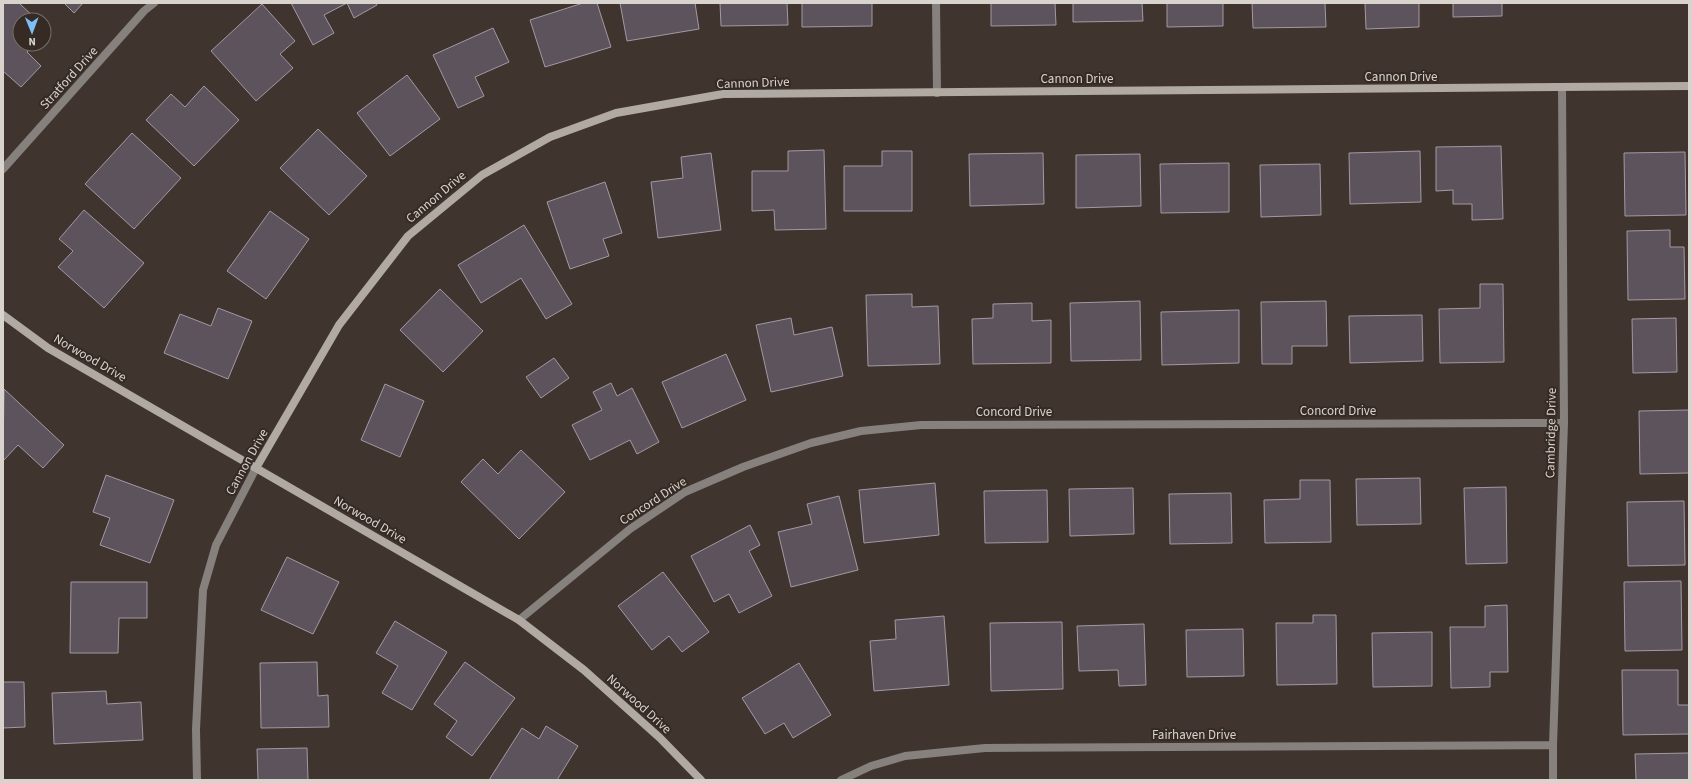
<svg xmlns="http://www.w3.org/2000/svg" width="1692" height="783" viewBox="0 0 1692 783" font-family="'Source Sans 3',sans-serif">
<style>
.building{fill:#5c535d;stroke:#a299a3}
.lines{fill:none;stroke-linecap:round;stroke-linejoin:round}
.street{stroke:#86817d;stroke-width:8}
.secondary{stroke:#b1aaa3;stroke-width:8}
.labels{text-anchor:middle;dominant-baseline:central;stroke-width:4;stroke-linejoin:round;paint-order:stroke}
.street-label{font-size:13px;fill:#d9d3ce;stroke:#352b24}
</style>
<rect width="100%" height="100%" fill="#3f352e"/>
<path class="building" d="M3,3h16l18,17h-17v24h15l-8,8 14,14 -20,21 -18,-16z
M64,3h19l-9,10z
M291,3h85l1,2 -23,13 -7,-15 -23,12 10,18 -21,12z
M583,3h14l14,44 -66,20 -15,-47z
M620,3h75l4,26 -72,12z
M720,3h67l1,22 -67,1z
M802,3h70v23l-70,1z
M991,3h64l1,22 -65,1z
M1073,3h69l1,18 -70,1z
M1167,3h56v23l-56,1z
M1252,3h73l1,24 -73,1z
M1365,3h54v24l-53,2z
M1453,3h49v13l-49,1z
M262,4l33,37 -15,13 13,14 -37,33 -45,-50z
M493,28l16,34 -34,15 9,19 -26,12 -25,-53z
M407,75l33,44 -50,37 -33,-43z
M204,86l35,34 -45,46 -48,-46 25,-26 14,13z
M318,129l49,47 -38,39 -49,-47z
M132,133l49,45 -47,51 -49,-45z
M1501,146l2,73 -31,1v-16h-19v-14l-17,1v-44z
M824,150l2,79 -51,1 -1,-20 -22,1v-40h36v-20z
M882,151h30v60h-68v-45h38z
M1420,151l1,51 -71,2 -1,-51z
M1685,152l1,63 -61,1 -1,-63z
M711,153l10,77 -63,8 -7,-56 32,-4 -2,-21z
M1043,153l1,51 -74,2 -1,-52z
M1140,154l1,52 -65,2v-53z
M1229,163v49l-68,1 -1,-49z
M1320,164l1,51 -60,2 -1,-52z
M605,182l17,51 -19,6 6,17 -39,13 -23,-67z
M84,210l60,53 -40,45 -46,-41 15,-16 -14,-12z
M270,211l39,28 -43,60 -39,-28z
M524,225l48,79 -26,15 -25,-41 -40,25 -23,-38z
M1670,230v17h14l1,52 -57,1 -1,-69z
M1480,284h23l1,78 -64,1 -1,-54 41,-1z
M440,289l43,42 -40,41 -43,-42z
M912,294v13l26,-1 2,58 -72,2 -2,-71z
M1140,301l1,59 -70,1 -1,-58z
M1326,301l1,45h-35v18h-30l-1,-62z
M1032,303v18l19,-1v43l-78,1 -1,-45 21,-1v-14z
M218,308l34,13 -24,58 -64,-26 16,-39 31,12z
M1239,310v53l-77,2 -1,-53z
M1422,315l1,46 -73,2 -1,-47z
M791,318l3,17 38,-8 11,49 -72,16 -15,-67z
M1676,318l1,54 -44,1 -1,-54z
M726,354l20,46 -64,28 -20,-46z
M554,358l15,20 -28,20 -15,-21z
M611,383l6,13 15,-8 27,54 -22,12 -7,-14 -40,20 -18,-35 30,-15 -9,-18z
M385,384l39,17 -24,56 -39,-17z
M4,389l60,56 -21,23 -25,-23 -15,16z
M1689,410v63l-49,1 -1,-63z
M521,450l44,42 -46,47 -58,-57 22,-23 15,15z
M106,475l68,25 -24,63 -50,-18 10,-27 -17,-6z
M1420,478l1,46 -64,1 -1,-46z
M1300,480h30l1,62 -66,1 -1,-43 36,-1z
M935,483l4,52 -75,8 -5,-53z
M1506,487l1,76 -41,1 -2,-76z
M1133,488l1,46 -64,2 -1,-47z
M1047,490l1,52 -63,1 -1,-52z
M1231,493l1,50 -62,1 -1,-50z
M839,496l19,74 -67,17 -13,-55 34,-8 -5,-20z
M1684,501l1,64 -57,1 -1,-64z
M750,525l10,20 -11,6 23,45 -33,17 -10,-19 -15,8 -23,-46z
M287,557l52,25 -26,52 -52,-24z
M663,572l46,60 -27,20 -13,-16 -17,14 -34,-44z
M1681,581l1,69 -57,1 -1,-69z
M71,582h76v36h-28l-1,35h-48z
M1507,605l1,67h-18v15l-39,1 -1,-61h35v-21z
M1313,615h23l1,69 -60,1 -1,-62h37z
M944,616l5,69 -75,6 -4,-50 26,-2 -1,-19z
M395,621l52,31 -35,58 -30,-17 16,-27 -22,-13z
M1062,622l1,67 -72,2 -1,-68z
M1144,624l2,61 -27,1 -1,-16 -39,1 -2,-45z
M1243,629l1,47 -57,1 -1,-47z
M1432,632v54l-59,1 -1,-54z
M317,662l1,34 10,-1 1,32 -68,1 -1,-65z
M465,662l50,36 -43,58 -26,-19 11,-16 -23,-17z
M799,663l32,52 -38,23 -9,-15 -19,11 -23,-36z
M1622,670h56v35h11v29l-66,1z
M3,682h21l1,45 -22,1z
M106,691l1,13 34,-2 2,38 -89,4 -2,-51z
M546,726l32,20 -21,34h-68l33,-52 17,11z
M307,748l1,32h-50l-1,-31z
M1689,753v27h-53l-1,-26z"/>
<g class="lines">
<path class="street" d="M936,3l1,90
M3,169l141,-158 10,-8
M519,620l111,-91 55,-37 58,-25 68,-24 50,-12 60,-6 643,-2
M197,780l-1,-51 7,-139 13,-45 40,-77
M841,780l30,-14 34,-10 80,-8 568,-3
M1553,780v-35l11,-322 -2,-336"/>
<path class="secondary" d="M3,315l45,33 471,272 65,50 76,68 41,42
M256,468l83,-143 69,-89 74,-61 68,-38 66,-24 107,-19 966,-8"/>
</g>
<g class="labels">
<g class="street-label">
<text x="1401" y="77">Cannon Drive</text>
<text transform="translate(69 78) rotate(-48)">Stratford Drive</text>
<text x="1077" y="79">Cannon Drive</text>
<text transform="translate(753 83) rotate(-2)">Cannon Drive</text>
<text transform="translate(436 197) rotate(-40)">Cannon Drive</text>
<text transform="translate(90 358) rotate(30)">Norwood Drive</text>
<text x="1338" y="411">Concord Drive</text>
<text x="1014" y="412">Concord Drive</text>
<text transform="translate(1551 433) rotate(-89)">Cambridge Drive</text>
<text transform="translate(247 462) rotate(-61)">Cannon Drive</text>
<text transform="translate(653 501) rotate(-33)">Concord Drive</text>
<text transform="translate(370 520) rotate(30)">Norwood Drive</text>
<text transform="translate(639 704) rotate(42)">Norwood Drive</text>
<text x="1194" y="735">Fairhaven Drive</text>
</g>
</g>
<rect width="1692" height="783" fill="none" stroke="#d9d3ce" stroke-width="8"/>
<g transform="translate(32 32) rotate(179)"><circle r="19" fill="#352b24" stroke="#776e68"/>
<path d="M0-3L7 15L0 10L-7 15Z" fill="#7dbef9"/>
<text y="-6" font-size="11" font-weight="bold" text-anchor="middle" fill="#d9d3ce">N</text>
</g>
</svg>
